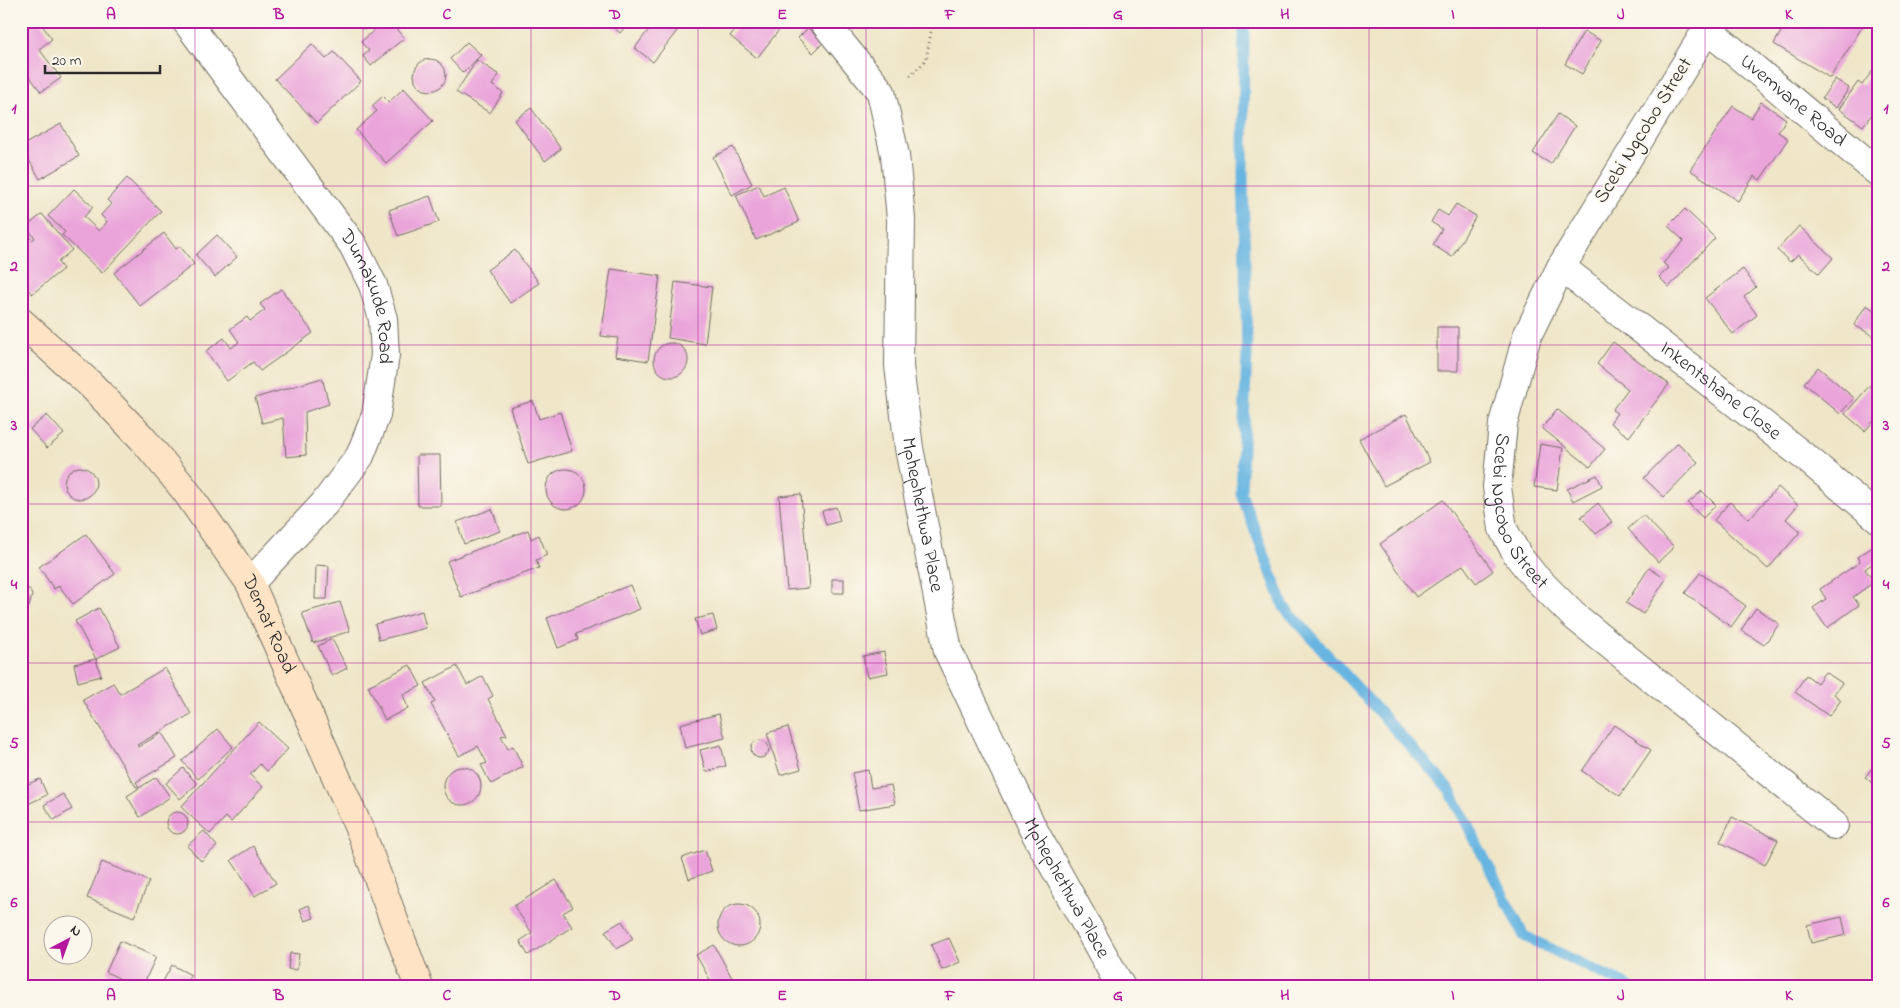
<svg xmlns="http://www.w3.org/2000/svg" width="1900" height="1008" viewBox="0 0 1900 1008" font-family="'Indie Flower',sans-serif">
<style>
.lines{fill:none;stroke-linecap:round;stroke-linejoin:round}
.stream{stroke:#68b5e1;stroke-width:11}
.building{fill:#eaa4da}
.street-casing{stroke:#706c62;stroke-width:30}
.secondary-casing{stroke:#706c62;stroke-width:30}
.path{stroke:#706c62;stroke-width:3;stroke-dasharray:1 4;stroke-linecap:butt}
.street{stroke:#fff;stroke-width:28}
.secondary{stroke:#fee4c5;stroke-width:28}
.grid{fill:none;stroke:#b5179e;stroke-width:1;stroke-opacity:0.55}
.labels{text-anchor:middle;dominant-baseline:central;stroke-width:4;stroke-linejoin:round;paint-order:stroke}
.street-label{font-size:20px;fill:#2b2b2b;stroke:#fbf7ec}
.neatline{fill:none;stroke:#b5179e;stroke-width:2}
.grid-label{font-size:16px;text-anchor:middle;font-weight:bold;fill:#b5179e}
</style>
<rect width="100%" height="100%" fill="#fbf7ec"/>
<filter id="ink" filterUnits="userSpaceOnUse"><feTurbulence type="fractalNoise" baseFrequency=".02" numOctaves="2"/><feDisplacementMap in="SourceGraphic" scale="10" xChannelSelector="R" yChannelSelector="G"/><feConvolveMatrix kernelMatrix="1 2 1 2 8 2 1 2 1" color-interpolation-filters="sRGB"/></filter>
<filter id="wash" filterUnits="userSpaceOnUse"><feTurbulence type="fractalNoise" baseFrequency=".0096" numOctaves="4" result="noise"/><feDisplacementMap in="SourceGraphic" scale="20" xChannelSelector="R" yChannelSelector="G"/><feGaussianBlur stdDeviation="1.12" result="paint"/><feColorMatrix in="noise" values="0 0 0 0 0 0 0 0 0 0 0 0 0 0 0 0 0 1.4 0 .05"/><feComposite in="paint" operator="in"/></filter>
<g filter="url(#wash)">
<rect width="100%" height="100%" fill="#efe6c8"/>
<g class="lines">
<path class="stream" d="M1244,21l-1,154 4,178 -6,140 43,114 165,182 75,147 106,51"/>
</g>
<g id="blocks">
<path class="building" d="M31,21h8l13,18 -13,10 22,29 -20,14 -11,-15 -9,7v-56z
M354,21h22l-3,5 -7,3 -7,-1z
M384,21h5l15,17 -33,28 -8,-10 6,-5 -8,-9z
M607,21h23l-10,12z
M655,21h8l14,10 -24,31 -18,-14z
M742,21h36l5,4 -26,33 -27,-22z
M1787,21h79l-36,57 -56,-34z
M808,28l15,15 -10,10 -15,-15z
M1584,31l17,10 -19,33 -17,-10z
M467,42l14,13 -18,18 -13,-14z
M312,44l14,15 8,-7 27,29 -44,42 -42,-44z
M414 75a16 16 0 1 1 32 0a16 16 0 1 1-32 0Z
M477,60l22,15 -7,10 11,8 -13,20 -34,-21z
M1879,62v43l-16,21 -24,-17 19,-27 4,3z
M1835,79l14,9 -13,20 -14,-10z
M404,88l29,33 -47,42 -30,-33 21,-19 -5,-5 11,-10 6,6z
M1761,102l25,17 -8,13 10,7 -28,41 -6,-4 -16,25 -48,-31 43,-64 18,12z
M531,108l30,41 -16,12 -30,-41z
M1558,114l17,12 -24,38 -18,-11z
M61,124l18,32 -39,23 -19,-33z
M733,147l19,37 -20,11 -19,-38z
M127,178l34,33 -59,62 -40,-38 3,-3 -17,-16 26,-27 19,18 -9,10 15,14 8,-9 -6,-7 10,-11 -4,-4z
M759,185l5,11 20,-9 15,35 -43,18 -20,-45z
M430,196l9,26 -41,14 -9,-26z
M1456,204l20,12 -24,41 -19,-12 9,-16 -11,-7 7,-12 10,6z
M1685,209l30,29 -46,49 -10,-10 10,-9 -6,-5 21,-22 -16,-15z
M42,214l30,36 -14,12 5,7 -31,25 -11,-13v-48l3,-2 8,9 3,-2 -9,-11z
M1799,226l34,32 -14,16 -21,-20 -8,8 -13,-12z
M164,233l12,16 4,-3 14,18 -54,42 -26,-33z
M217,235l20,22 -22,20 -19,-22z
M515,250l24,33 -29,20 -23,-33z
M611,269l49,7 -12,85 -33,-5 3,-18 -17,-2z
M1743,269l13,18 -12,10 13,18 -24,19 -28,-36z
M675,282l37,5 -7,57 -37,-6z
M281,289l32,44 -53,38 -7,-9 -26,19 -21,-30 18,-13 7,10 8,-6 -9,-13 17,-12 3,4 15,-11 -5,-6z
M1866,305l13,8v26l-25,-14z
M1437,327h21v44h-21z
M1613,342l56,42 -40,53 -19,-14 7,-10 -5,-3 16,-21 -31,-25z
M654 360a17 17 0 1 1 34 0a17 17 0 1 1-34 0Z
M1818,367l36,31 -14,16 -36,-31z
M1877,377l2,2v36l-14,16 -20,-17z
M322,378l7,26 -24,8 1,43 -20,2 -3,-39 -21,5 -7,-25z
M533,401l6,18 21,-7 12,39 -44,13 -18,-56z
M1557,409l48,40 -15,18 -48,-39z
M1406,414l24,48 -46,24 -25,-47z
M47,415l17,19 -17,14 -17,-19z
M1678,443l20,19 -34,35 -20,-19z
M1540,444l23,4 -6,42 -23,-3z
M417,455h23l1,51h-23z
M64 483a16 16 0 1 1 32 0a16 16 0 1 1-32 0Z
M546 489a20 20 0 1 1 40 0a20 20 0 1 1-40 0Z
M1597,475l5,11 -29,15 -6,-12z
M1778,487l20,18 -12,14 14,13 -32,37 -54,-49 16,-18 19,17z
M1702,491l14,14 -13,13 -15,-15z
M801,494l8,94 -22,2 -8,-94z
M1443,500l50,71 -17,12 -13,-18 -47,32 -36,-53z
M1598,503l14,19 -16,12 -15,-17z
M836,507l4,14 -14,4 -4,-14z
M492,509l8,22 -36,13 -7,-22z
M1643,515l31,32 -16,15 -30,-33z
M528,530l3,9 8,-4 8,20 -11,5 3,8 -78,29 -14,-36z
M86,534l29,40 -42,30 -14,-18 -5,3 -15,-22z
M1873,547l6,8v4l-14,10 9,13 -21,15 6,8 -32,23 -14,-20 13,-9 -6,-10 40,-27 -3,-5z
M316,565l13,1 -2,33h-12z
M1649,568l17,11 -23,35 -17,-11z
M1700,573l46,33 -15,21 -46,-34z
M832,579h12v14h-12z
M21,583l8,6 3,6 -3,12 -5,5 -3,1z
M630,585l10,24 -64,25 2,6 -20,8 -11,-30z
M340,602l10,29 -37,12 -11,-30z
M99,608l21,39 -24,12 -21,-38z
M1756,608l23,16 -15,21 -23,-15z
M422,611l4,17 -47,12 -4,-16z
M713,615l4,15 -17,5 -5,-16z
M332,639l15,29 -15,8 -14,-30z
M884,652l4,21 -21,4 -4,-21z
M96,659l5,17 -23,6 -4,-18z
M410,665l11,21 -18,9 5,13 -23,12 -17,-34z
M457,666l10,19 16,-9 10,20 -5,3 19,36 -6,1 7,13 5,-3 10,21 -32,17 -10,-19 6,-2 -9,-17 -19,10 -28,-52 4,-2 -10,-19z
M165,668l26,46 -54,31 1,2 24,-14 15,25 -41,24 3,5h-3l-53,-87 30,-17 7,11z
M1825,672l17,11 -8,11 7,6 -12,16 -34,-24 11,-17 11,8z
M719,714l6,24 -40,10 -5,-24z
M259,722l29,27 -21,22 -7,-7 -10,11 13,12 -32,35 -5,-5 -16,17 -29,-27z
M1614,725l37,25 -31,46 -38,-25z
M788,727l13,42 -21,6 -13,-42z
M218,729l15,18 -35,32 -16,-18z
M751 749a9 9 0 1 1 18 0a9 9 0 1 1-18 0Z
M721,745l5,21 -20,6 -6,-22z
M1879,759v29l-14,-11z
M443 786a19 19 0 1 1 38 0a19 19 0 1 1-38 0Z
M183,768l14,16 -17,15 -14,-16z
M868,770l3,18 20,-3 4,19 -36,6 -7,-37z
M156,777l14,20 -30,20 -13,-21z
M40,779l7,16 -19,9 -7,-17z
M63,794l9,15 -18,11 -10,-15z
M166 823a11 11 0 1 1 22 0a11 11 0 1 1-22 0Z
M1732,817l46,23 -13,25 -45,-23z
M204,831l13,15 -16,15 -14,-15z
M253,846l23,37 -21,13 -24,-36z
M705,850l7,21 -23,8 -7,-21z
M102,862l47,19 -15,36 -47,-19z
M556,880l17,27 -10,6 9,14 -44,28 -8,-14 12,-8 -18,-27z
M718 925a21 21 0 1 1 42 0a21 21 0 1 1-42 0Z
M309,905l5,13 -9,3 -5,-12z
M1842,917l4,18 -35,8 -4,-18z
M622,921l11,18 -16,10 -12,-18z
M949,938l11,24 -18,8 -11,-25z
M120,941l36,16 -14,30h-5l-31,-15z
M714,945l23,42h-23l-18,-32z
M290,953l9,1 -2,16 -9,-1z
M172,965l19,10 -6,12h-25z"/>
</g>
</g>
<g filter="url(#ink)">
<use href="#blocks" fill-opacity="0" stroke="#706c62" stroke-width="1"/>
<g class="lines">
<g class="street-casing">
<g id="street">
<path id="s1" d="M186,21l167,224 20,40 10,34 2,36 -9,60 -16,41 -36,48 -74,79"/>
<path id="s2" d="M823,21l58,71 14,63 6,64 -2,147 10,82 39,203 85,178 88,158"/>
<path id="s3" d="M1712,21l-151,246 -34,69 -24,88 -6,63 6,42 15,27 16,20 39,39 261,210"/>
<path id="s4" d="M1707,29l172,144"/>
<path id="s5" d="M1561,267l249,194 69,58"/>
</g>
</g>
<g class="secondary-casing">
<g id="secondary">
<path id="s6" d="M21,322l70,63 51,53 43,52 65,93 112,252 57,152"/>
</g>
</g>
<path class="path" d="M910,76l16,-16 7,-39"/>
<use href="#street" class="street"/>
<use href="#secondary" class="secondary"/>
</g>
</g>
<path class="grid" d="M195,21v966M363,21v966M531,21v966M698,21v966M866,21v966M1034,21v966M1202,21v966M1369,21v966M1537,21v966M1705,21v966M21,186h1858M21,345h1858M21,504h1858M21,663h1858M21,822h1858"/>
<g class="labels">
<g class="street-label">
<text stroke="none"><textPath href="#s4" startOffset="112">Uvemvane Road</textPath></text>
<text transform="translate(1644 131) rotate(-58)">Scebi Ngcobo Street</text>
<text stroke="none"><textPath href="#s1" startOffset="334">Dumakude Road</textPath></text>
<text stroke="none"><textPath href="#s5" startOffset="202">Inkentshane Close</textPath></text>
<text stroke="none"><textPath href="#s3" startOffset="550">Scebi Ngcobo Street</textPath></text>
<text stroke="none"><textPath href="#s2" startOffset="518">Mphephethwa Place</textPath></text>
<text stroke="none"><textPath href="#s6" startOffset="394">Demat Road</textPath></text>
<text stroke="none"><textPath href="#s2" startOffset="922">Mphephethwa Place</textPath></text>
</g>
</g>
<rect width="1900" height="1008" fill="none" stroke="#fbf7ec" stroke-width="55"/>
<g transform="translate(68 940) rotate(41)"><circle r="24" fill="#fbf7ec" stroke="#a8a59f"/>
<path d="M0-4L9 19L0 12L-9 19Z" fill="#b5179e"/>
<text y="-8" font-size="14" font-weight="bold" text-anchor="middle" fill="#2b2b2b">N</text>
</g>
<path d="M45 65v8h115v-8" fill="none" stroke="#2b2b2b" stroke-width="2.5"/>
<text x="52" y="65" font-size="15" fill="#2b2b2b" stroke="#fbf7ec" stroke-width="4" paint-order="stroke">20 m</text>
<rect x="28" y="28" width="1844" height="952" class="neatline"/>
<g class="grid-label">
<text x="111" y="19">A</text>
<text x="279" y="19">B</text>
<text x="447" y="19">C</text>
<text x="615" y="19">D</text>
<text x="782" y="19">E</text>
<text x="950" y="19">F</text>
<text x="1118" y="19">G</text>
<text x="1285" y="19">H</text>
<text x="1453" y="19">I</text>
<text x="1621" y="19">J</text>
<text x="1789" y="19">K</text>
<text x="14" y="113">1</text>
<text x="1886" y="113">1</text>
<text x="14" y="271">2</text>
<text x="1886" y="271">2</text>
<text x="14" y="430">3</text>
<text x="1886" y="430">3</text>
<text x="14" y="589">4</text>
<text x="1886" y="589">4</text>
<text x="14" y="748">5</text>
<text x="1886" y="748">5</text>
<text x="14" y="907">6</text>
<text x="1886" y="907">6</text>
<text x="111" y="1000">A</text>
<text x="279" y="1000">B</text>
<text x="447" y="1000">C</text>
<text x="615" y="1000">D</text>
<text x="782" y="1000">E</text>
<text x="950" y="1000">F</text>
<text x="1118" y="1000">G</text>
<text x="1285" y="1000">H</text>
<text x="1453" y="1000">I</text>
<text x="1621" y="1000">J</text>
<text x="1789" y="1000">K</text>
</g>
</svg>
